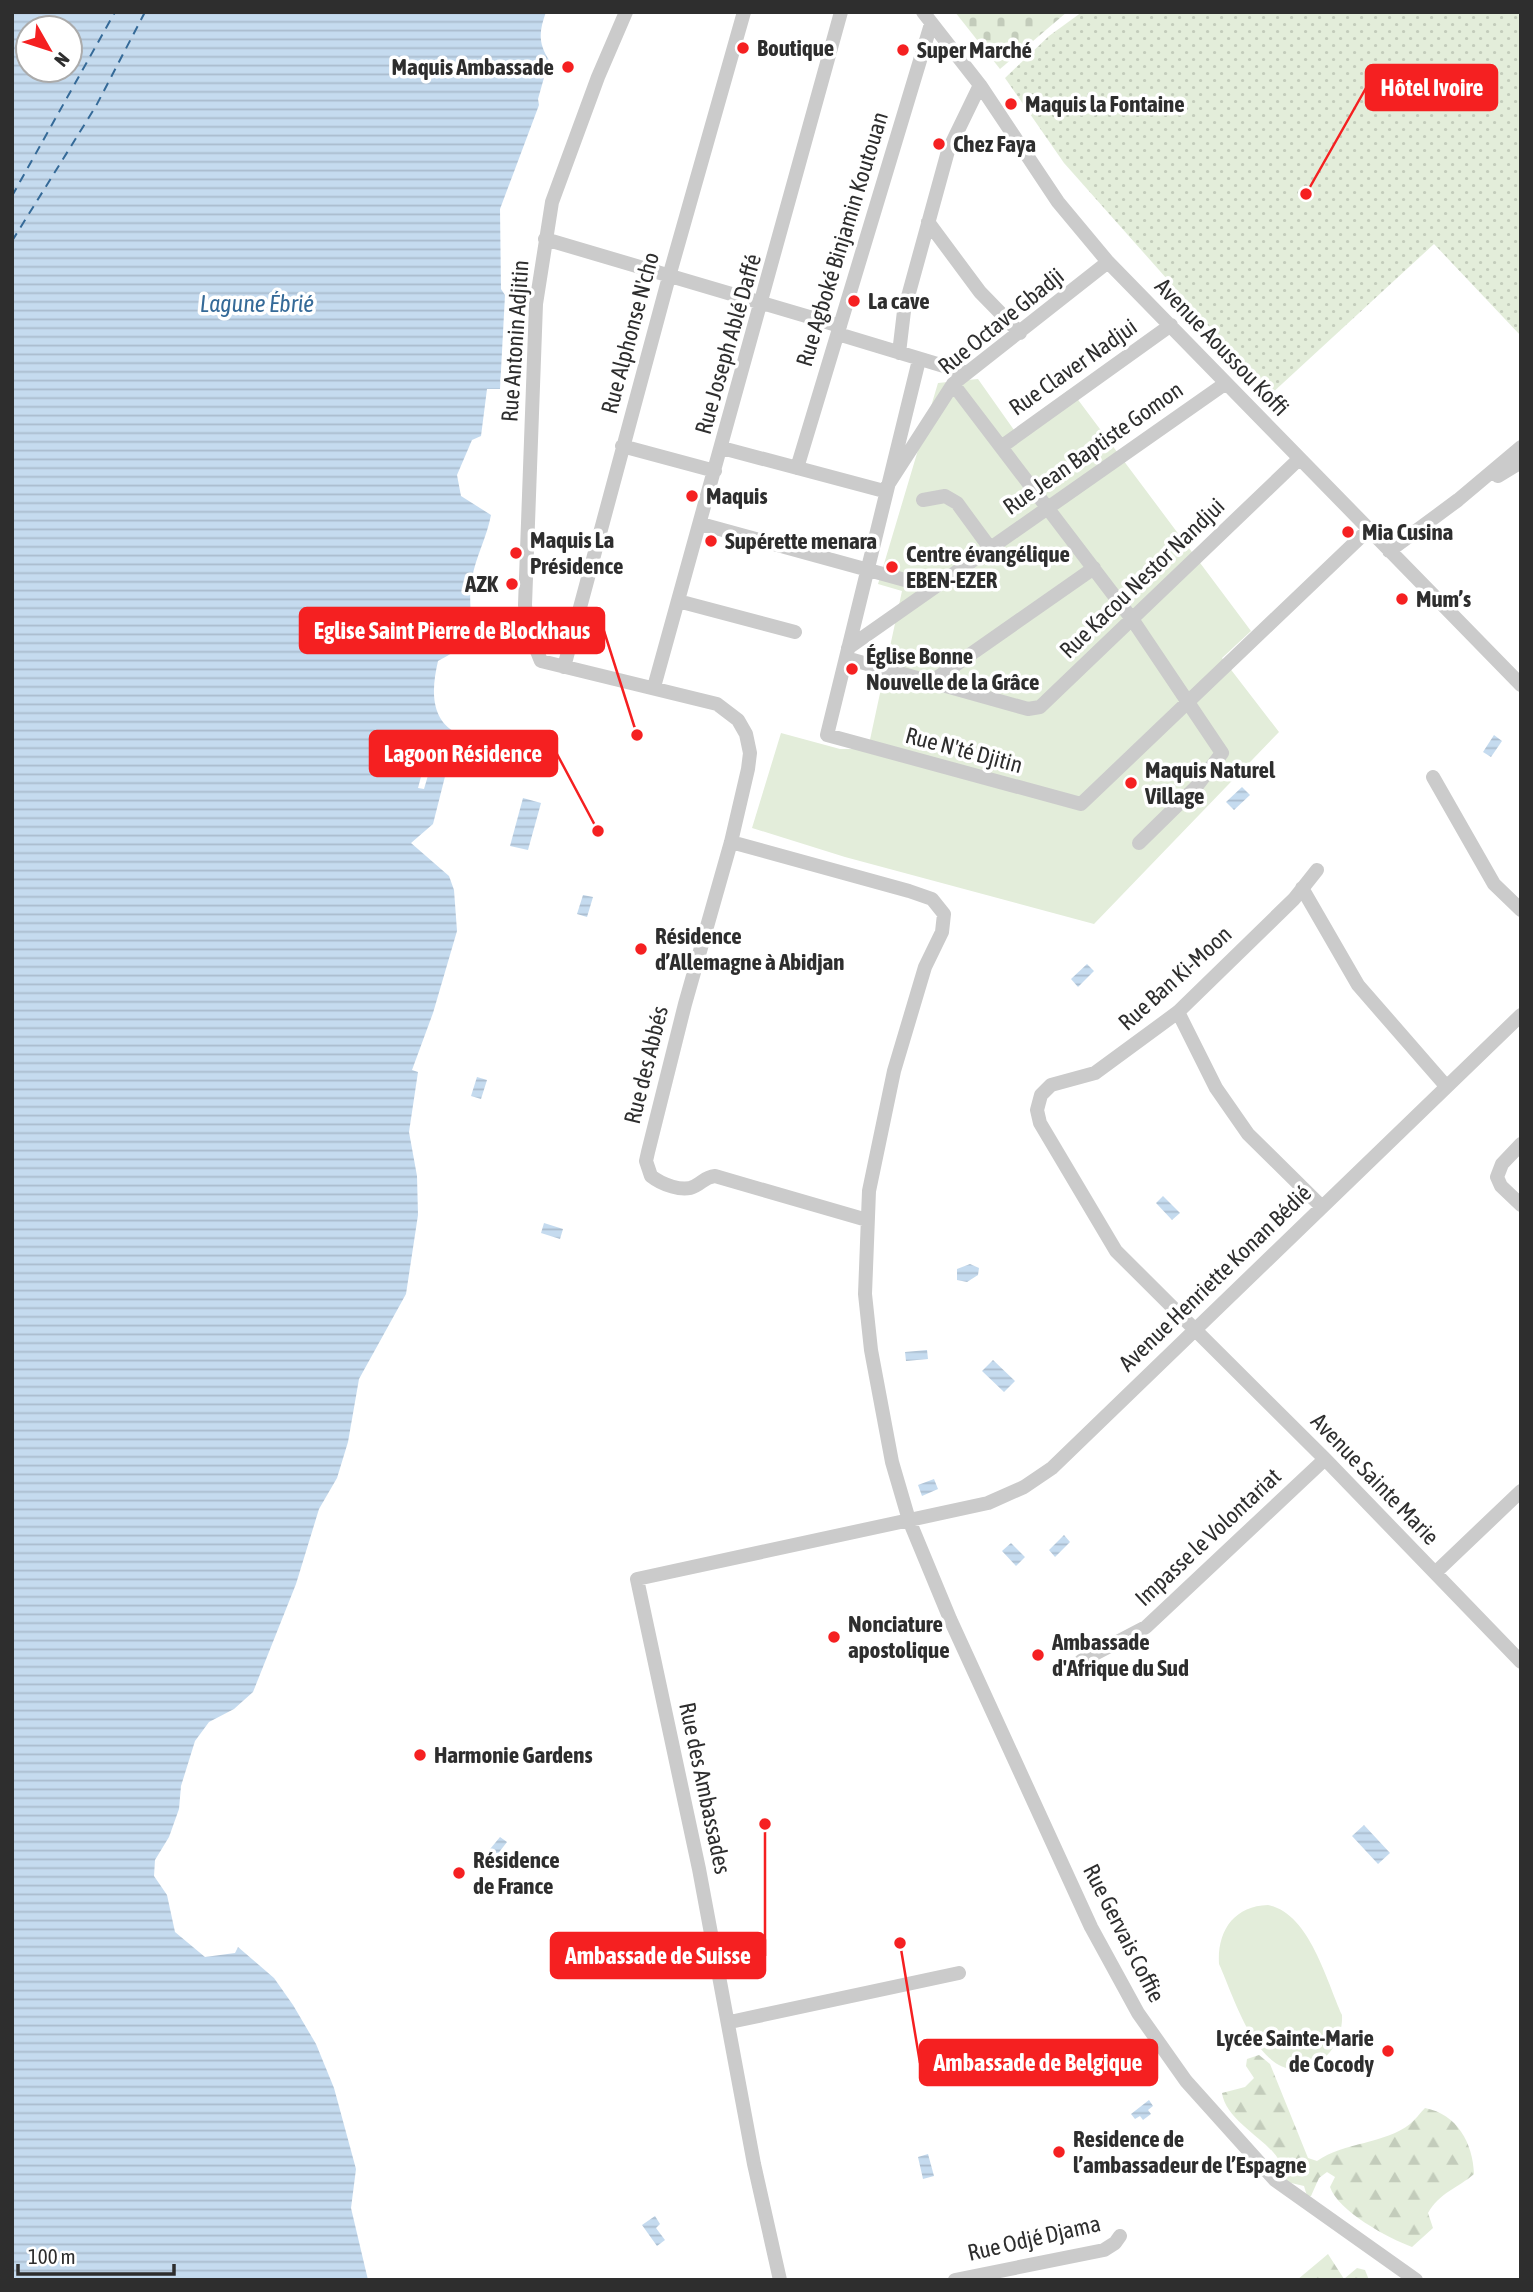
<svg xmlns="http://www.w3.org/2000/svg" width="1533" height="2292" viewBox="0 0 1533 2292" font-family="'Asap Condensed',sans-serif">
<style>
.green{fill:#e3edda}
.forest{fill:url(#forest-firs)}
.cemetery{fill:url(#cemetery-stones)}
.garden{fill:url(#garden-dots)}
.water{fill:url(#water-rules);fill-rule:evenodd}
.pier{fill:#fff}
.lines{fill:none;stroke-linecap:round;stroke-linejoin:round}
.ferry{stroke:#356a98;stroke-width:2;stroke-dasharray:9 7;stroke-linecap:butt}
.minor{stroke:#cbcbcb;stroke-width:14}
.poi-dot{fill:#f52021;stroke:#fff;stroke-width:2.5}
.labels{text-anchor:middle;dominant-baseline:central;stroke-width:7;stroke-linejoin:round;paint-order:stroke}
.poi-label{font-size:23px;font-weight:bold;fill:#2e2e2e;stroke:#fff;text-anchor:start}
.street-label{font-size:23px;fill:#2e2e2e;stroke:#fff}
.water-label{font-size:24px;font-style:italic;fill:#356a98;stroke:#fff}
.leader{fill:none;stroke:#f52021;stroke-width:2.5}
.callout-dot{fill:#f52021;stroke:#fff;stroke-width:2.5}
.callout{fill:#f52021;stroke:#f52021;stroke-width:2.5}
.callout-label{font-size:24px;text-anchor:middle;font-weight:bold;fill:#fff}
</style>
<defs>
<pattern id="forest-firs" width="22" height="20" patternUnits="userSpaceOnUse" patternTransform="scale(1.75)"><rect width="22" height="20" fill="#e3edda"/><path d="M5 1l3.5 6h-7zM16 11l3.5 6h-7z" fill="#c3ccbb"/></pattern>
<pattern id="cemetery-stones" width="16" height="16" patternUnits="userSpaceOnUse" patternTransform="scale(1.75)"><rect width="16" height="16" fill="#e3edda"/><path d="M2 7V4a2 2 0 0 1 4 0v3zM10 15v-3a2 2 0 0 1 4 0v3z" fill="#c3ccbb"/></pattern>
<pattern id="garden-dots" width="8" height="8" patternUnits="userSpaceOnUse" patternTransform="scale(1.75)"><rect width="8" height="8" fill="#e3edda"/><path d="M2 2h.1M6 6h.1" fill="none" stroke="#c3ccbb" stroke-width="1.8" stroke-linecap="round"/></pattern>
<pattern id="water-rules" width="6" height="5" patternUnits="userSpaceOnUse" patternTransform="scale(1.75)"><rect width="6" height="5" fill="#c5dbef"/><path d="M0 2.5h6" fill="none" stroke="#aabccd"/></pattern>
</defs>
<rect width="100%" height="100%" fill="#fff"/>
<path class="green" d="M978,379l36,51 56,-41 181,242 -29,27 57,74 -185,192 -249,-67 -93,-29 29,-95 59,16h28l34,-158 -24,-7 60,-201z
M1268,1905c41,8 58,74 74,110 1,17 -7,36 -22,46 -57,37 -84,-60 -101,-97 -2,-33 15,-58 49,-59z"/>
<path class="forest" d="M1259,2055l11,9 38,94 9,3c27,-19 68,-17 93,-37 5,-4 10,-11 15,-16 32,6 48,35 49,66 -16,14 -35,19 -46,39l5,15 -21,19c-24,-9 -74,-36 -82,-60l5,-10 -8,-5 -8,6 -8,18h-4l-3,-10 -17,-4c-3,-10 -6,-22 -14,-30 -14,-16 -48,-35 -51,-59l23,-6 9,-9 -8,-12 1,-7z
M1328,2254l16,25 13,-11 8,2 4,10h-72z"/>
<path class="cemetery" d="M955,12h112l-67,57z"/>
<path class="garden" d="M1082,12h439v324l-87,-92 -164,151 -206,-232 -59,-85 44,-42z"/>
<path class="water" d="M12,12h534c-7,19 -8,31 3,48l-11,39 1,6 -39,104 1,80 4,6 -5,94h-13l-6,47 -9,4 -15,35 4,21 30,19c-4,22 -15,41 -19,63 -8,42 16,59 -34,83 -6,26 -9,57 18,72l-23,91 -22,19 38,33 5,14 3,41 -24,82 -21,57 6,2 -9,60 8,44 1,39 -12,79 -47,85 -11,63 -11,36 -18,31 -23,75 -43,108 -19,17 -25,13 -14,19 -14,45 -2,23 -10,28 -14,23 -1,16 13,19 8,37 30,25 30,-4 3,-6 36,31 19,27 23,39 18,44 22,81 -5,39 17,72h-356zM28,28h42v42h-42z
M1494,735l8,6 -11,16 -8,-5z
M1242,787l8,8 -16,15 -8,-8z
M523,798l18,5 -13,47 -18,-4z
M583,895l10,2 -6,20 -10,-3z
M1087,964l7,7 -16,16 -7,-8z
M477,1077l10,3 -6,19 -10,-3z
M1163,1196l17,17 -8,7 -16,-17z
M544,1223l19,6 -3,10 -19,-6z
M970,1264l9,4 -1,7 -11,7 -10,-2v-11z
M927,1350l1,9 -22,2 -1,-9z
M993,1360l22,21 -11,11 -22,-21z
M934,1479l4,10 -16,7 -4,-11z
M1064,1535l6,7 -15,15 -6,-7z
M1011,1543l14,14 -9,9 -14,-15z
M1364,1825l26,28 -12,11 -26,-28z
M500,1837l7,5 -14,18 -7,-6z
M1149,2100l4,6 -5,4 3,4 -8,6 -3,-4 -5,3 -4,-5z
M928,2154l6,22 -11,3 -5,-22z
M655,2216l5,8 -4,4 9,12 -8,6 -15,-21z"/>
<path class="pier" d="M430,743l7,2 -4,18 13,4 -2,8 -15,-3 -5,17 -6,-1z"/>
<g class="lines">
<path class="ferry" d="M12,196l103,-184
M12,241l84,-135 49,-94"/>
<path class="minor" d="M626,12l-28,65 -46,125 -16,102 -11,301 3,24 13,32 176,43 21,16 8,14 4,19 -2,16 -17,73 -46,162 -37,148 -2,9 5,15c10,8 32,17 44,10 8,-4 10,-9 20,-10l152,44
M923,12l57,73 78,117 50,60 413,423
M928,222l52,70 40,41
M545,239l295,87
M838,334l129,39
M899,353l5,-42 44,-160 32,-66
M919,360l-92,375 254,69 286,-273
M953,384l179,235 90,134 -26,34 -57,56
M622,446l93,25
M1001,447l170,-122
M722,448l162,43 69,-107 155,-122
M797,468l134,-444
M1498,476l23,-14
M923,500l22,-4 12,7 33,45
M701,524l233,64
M1389,551l69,-51 63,-53
M678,601l117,31
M848,648l378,-265
M846,658l182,51 12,-2 259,-248
M564,667l106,-394 74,-261
M931,682l163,-114
M654,687l187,-675
M1433,777l61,107 27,26
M731,842l178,49 23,8 12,15 -2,18 -17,35 -31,104 -25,120 -4,103 6,56 21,112 17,58 41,99 141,308 47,86 48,68 89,99 141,100
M1317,870l-23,29 -116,113 -83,61 -44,12 -10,10 -4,15 3,13 76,128 209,208 196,203
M1302,888l56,97 88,101
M1178,1012l38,76 32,46 74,73
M1521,1144l-19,20 -5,13 4,9 20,19
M1435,1573l86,-82
M1081,1661l65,-34 179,-168
M730,2022l229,-49
M780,2280l-26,-116 -55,-295 -62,-290 351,-76 36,-16 28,-19 469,-453
M955,2280l149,-30 11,-7 5,-7"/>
</g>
<g class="poi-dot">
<circle cx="743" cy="48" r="7"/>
<circle cx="903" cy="50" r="7"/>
<circle cx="568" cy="67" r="7"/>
<circle cx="1011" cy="104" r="7"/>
<circle cx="939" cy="144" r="7"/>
<circle cx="854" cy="301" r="7"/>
<circle cx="692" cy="496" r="7"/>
<circle cx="1348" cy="532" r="7"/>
<circle cx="711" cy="541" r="7"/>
<circle cx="516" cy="553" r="7"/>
<circle cx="892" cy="567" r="7"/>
<circle cx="512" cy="584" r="7"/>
<circle cx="1402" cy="599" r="7"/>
<circle cx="852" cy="669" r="7"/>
<circle cx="1131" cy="783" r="7"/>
<circle cx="641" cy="949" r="7"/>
<circle cx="834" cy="1637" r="7"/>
<circle cx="1038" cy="1655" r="7"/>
<circle cx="420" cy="1755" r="7"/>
<circle cx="459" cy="1873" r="7"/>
<circle cx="1388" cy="2051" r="7"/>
<circle cx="1059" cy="2152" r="7"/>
</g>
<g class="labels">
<g class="poi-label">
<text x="757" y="48">Boutique</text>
<text x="917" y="50">Super Marché</text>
<text x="554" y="67" text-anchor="end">Maquis Ambassade</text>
<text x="1025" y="104">Maquis la Fontaine</text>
<text x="953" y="144">Chez Faya</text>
<text x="868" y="301">La cave</text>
<text x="706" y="496">Maquis</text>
<text x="1362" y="532">Mia Cusina</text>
<text x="530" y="540">Maquis La<tspan x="530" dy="26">Présidence</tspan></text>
<text x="725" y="541">Supérette menara</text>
<text x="906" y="554">Centre évangélique<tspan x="906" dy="26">EBEN-EZER</tspan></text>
<text x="498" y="584" text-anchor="end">AZK</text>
<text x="1416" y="599">Mum’s</text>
<text x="866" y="656">Église Bonne<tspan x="866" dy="26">Nouvelle de la Grâce</tspan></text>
<text x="1145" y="770">Maquis Naturel<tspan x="1145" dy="26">Village</tspan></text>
<text x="655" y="936">Résidence<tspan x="655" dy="26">d’Allemagne à Abidjan</tspan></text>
<text x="848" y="1624">Nonciature<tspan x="848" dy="26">apostolique</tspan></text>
<text x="1052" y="1642">Ambassade<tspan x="1052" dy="26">d'Afrique du Sud</tspan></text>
<text x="434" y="1755">Harmonie Gardens</text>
<text x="473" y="1860">Résidence<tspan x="473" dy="26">de France</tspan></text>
<text x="1374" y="2038" text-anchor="end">Lycée Sainte-Marie<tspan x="1374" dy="26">de Cocody</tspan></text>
<text x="1073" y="2139">Residence de<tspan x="1073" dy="26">l’ambassadeur de l’Espagne</tspan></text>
</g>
<g class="street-label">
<text transform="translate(842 239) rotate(-73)">Rue Agboké Binjamin Koutouan</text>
<text transform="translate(1001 321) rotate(-39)">Rue Octave Gbadji</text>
<text transform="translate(630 333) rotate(-75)">Rue Alphonse N'cho</text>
<text transform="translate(515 341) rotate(-86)">Rue Antonin Adjitin</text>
<text transform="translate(728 344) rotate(-74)">Rue Joseph Ablé Daffé</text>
<text transform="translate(1222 347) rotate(46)">Avenue Aoussou Koffi</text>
<text transform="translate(1073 367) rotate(-35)">Rue Claver Nadjui</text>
<text transform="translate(1093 448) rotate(-35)">Rue Jean Baptiste Gomon</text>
<text transform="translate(1142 578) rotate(-44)">Rue Kacou Nestor Nandjui</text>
<text transform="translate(964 750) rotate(15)">Rue N'té Djitin</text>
<text transform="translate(1175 978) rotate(-42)">Rue Ban Ki-Moon</text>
<text transform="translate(646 1065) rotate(-76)">Rue des Abbés</text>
<text transform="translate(1215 1278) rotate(-44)">Avenue Henriette Konan Bédié</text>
<text transform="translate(1375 1479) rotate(46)">Avenue Sainte Marie</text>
<text transform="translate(1208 1537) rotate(-43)">Impasse le Volontariat</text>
<text transform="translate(705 1788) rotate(78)">Rue des Ambassades</text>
<text transform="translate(1124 1933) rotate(63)">Rue Gervais Coffie</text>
<text transform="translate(1034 2238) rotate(-13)">Rue Odjé Djama</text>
</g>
<g class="water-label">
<text x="257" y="303">Lagune Ébrié</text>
</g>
</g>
<path class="leader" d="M1306 194L1366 88M637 735L604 631M598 831L557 754M765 1824L765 1956M900 1943L920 2063"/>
<g class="callout-dot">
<circle cx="1306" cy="194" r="7"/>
<circle cx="637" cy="735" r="7"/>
<circle cx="598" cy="831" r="7"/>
<circle cx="765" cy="1824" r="7"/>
<circle cx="900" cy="1943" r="7"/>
</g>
<g class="callout">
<rect x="1366" y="65" width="131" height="45" rx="7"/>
<rect x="300" y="608" width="304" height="45" rx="7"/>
<rect x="370" y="731" width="187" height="45" rx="7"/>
<rect x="551" y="1933" width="214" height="45" rx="7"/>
<rect x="920" y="2040" width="237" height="45" rx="7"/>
</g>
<g class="callout-label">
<text x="1432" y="96">Hôtel Ivoire</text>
<text x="452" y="639">Eglise Saint Pierre de Blockhaus</text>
<text x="463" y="762">Lagoon Résidence</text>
<text x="658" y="1964">Ambassade de Suisse</text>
<text x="1038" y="2071">Ambassade de Belgique</text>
</g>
<rect width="1533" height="2292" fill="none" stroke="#2e2e2e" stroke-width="28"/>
<g transform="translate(49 49) rotate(129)"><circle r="33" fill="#ffffff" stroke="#ababab" stroke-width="2"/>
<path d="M0-5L12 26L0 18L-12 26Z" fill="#f52021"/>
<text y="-10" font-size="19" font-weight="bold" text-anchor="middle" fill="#2e2e2e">N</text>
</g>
<path d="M18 2264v10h156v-10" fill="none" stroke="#2e2e2e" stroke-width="3.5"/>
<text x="28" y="2264" font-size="21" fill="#2e2e2e" stroke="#ffffff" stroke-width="5" paint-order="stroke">100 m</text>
</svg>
